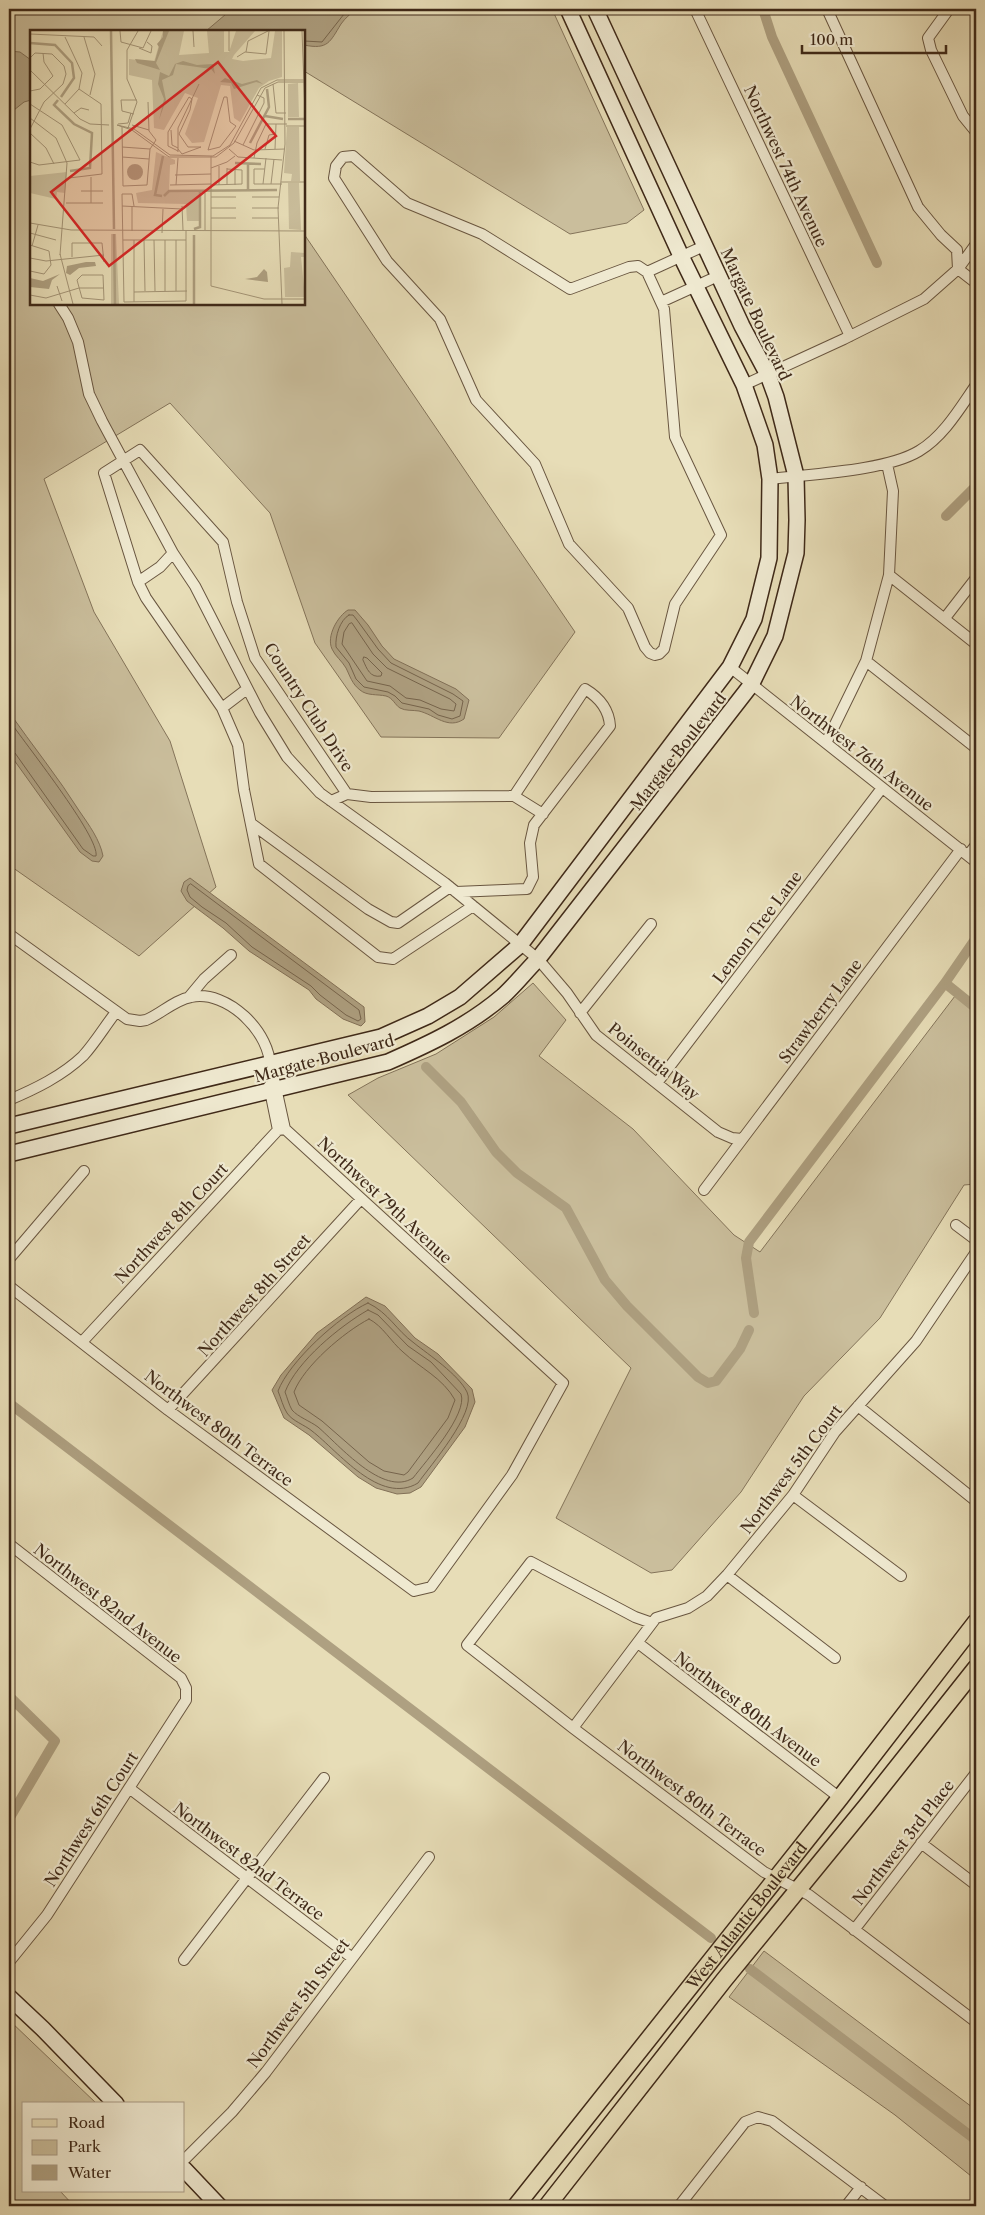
<svg xmlns="http://www.w3.org/2000/svg" width="985" height="2215" viewBox="0 0 985 2215" font-family="'Libre Caslon Text',serif">
<style>
.green{fill:#cabe9c;stroke:#84745a}
.water{fill:#aea081;stroke:#827057}
.lines{fill:none;stroke-linecap:round;stroke-linejoin:round}
.shore{stroke:#76644c;stroke-width:1}
.canal{stroke:#aea081;stroke-width:10}
.street-casing{stroke:#695640;stroke-width:12}
.secondary-casing{stroke:#3f2918;stroke-width:18}
.primary-casing{stroke:#3f2918;stroke-width:19}
.street{stroke:#efe9d0;stroke-width:10}
.secondary{stroke:#efe9d0;stroke-width:15}
.primary{stroke:#e7ddb7;stroke-width:16}
.labels{text-anchor:middle;dominant-baseline:central;stroke-width:4.5;stroke-linejoin:round;paint-order:stroke}
.street-label{font-size:16px;fill:#3f2918;stroke:#efe9d0}
.inset-river{fill:none;stroke:#aea081;stroke-width:2.5}
.inset-road{fill:none;stroke:#a49577;stroke-width:1}
.view{fill:#d62828;fill-opacity:0.15;stroke:#d62828;stroke-width:2.5}
.inset-edge{fill:none;stroke:#3f2918;stroke-width:2.5}
</style>
<rect width="100%" height="100%" fill="#e7ddb7"/>
<filter id="stains"><feTurbulence type="fractalNoise" baseFrequency=".004" numOctaves="4"/><feColorMatrix values="0 0 0 0 .2 0 0 0 0 .09 0 0 0 0 .02 0 0 0 .5 -.17"/></filter>
<radialGradient id="worn" r=".72"><stop offset=".6" stop-color="#630" stop-opacity="0"/><stop offset="1" stop-color="#630" stop-opacity=".3"/></radialGradient>
<path class="green" d="M9,9h543l92,201 -17,13 -57,11 -266,-163v-40h-273v273h273v-70l271,398 -76,106 -118,-1 -66,-94 -45,-130 -100,-110 -126,76 50,133 76,129 46,146 -77,69 -130,-91z
M533,983l33,37 -27,36 94,73 101,106 26,17 195,-256 21,17v171l-12,1 -84,133 -76,78 -63,96 -69,78 -21,3 -95,-55 75,-150 -283,-273 30,-17 58,-24 58,-37z
M764,1951l212,159v70l-81,-65 -166,-118z
M9,2020l88,84h-73v87h36l14,15h-65z"/>
<path class="water" d="M232,9h123c-4,5 -10,9 -14,15 -11,18 -13,26 -37,21v-14h-98z
M9,51l11,1 11,8v40l-7,2 -15,12z
M348,610h7l13,15 14,21 12,13 62,30 13,11 -5,19c-16,11 -29,-4 -45,-8 -6,-1 -14,0 -19,-3 -5,-3 -7,-10 -14,-12 -9,-2 -19,0 -26,-6 -8,-6 -10,-14 -14,-22 -4,-7 -11,-12 -14,-19 -6,-13 6,-33 16,-39z
M9,712c23,33 49,65 71,100 9,13 20,28 23,44l-4,6 -7,-1 -12,-9 -71,-99z
M190,878l174,129 1,15 -4,4 -18,-7 -27,-20 -7,-9 -60,-39 -26,-23 -36,-27 -6,-10 3,-9z
M366,1297l19,9 30,32 23,16 34,35 3,13 -10,25 -44,60 -11,6 -13,1 -21,-6 -18,-11 -49,-42 -25,-17 -12,-28 9,-15 36,-42z"/>
<g class="lines">
<path class="shore" d="M304,41l18,1 26,-33
M349,615h4l4,5 21,29 13,14 62,31 10,7 -3,15 -8,3 -14,-4 -9,-6 -27,-6 -7,-7 -7,-4 -24,-5 -8,-8 -7,-16 -13,-16c-1,-11 4,-27 13,-32z
M352,623l21,31 14,14 63,31 6,5 -2,7 -13,-2 -21,-9 -14,-2 -16,-12 -23,-5 -25,-37 2,-12 5,-8z
M364,657l3,1 15,15 -1,3c-11,2 -14,-7 -18,-16z
M9,720c14,21 91,117 87,136h-3l-10,-7 -68,-96 -6,-2
M191,884l168,126 2,9 -3,2 -12,-6 -26,-20 -9,-9 -59,-39 -26,-24 -24,-16 -12,-10 -3,-7 1,-4z
M368,1303c21,10 28,27 46,40 15,12 44,31 53,49 10,20 -37,74 -49,91 -38,23 -80,-32 -106,-52 -7,-6 -20,-10 -25,-18 -4,-6 -6,-15 -9,-22 11,-29 61,-75 90,-88z
M368,1310l10,5 30,31 23,16 30,32c7,20 -35,67 -48,84 -30,19 -74,-33 -95,-51 -8,-6 -20,-10 -26,-17 -3,-5 -5,-13 -7,-18 12,-31 55,-66 83,-82z
M369,1319c14,7 22,23 34,33 17,16 40,26 52,48l-7,18 -40,54 -4,3 -20,-4 -15,-9 -47,-41 -23,-16 -5,-13c10,-26 50,-60 75,-73z"/>
<path class="canal" d="M763,9l9,28 105,226
M946,516l30,-30
M945,983l31,25
M426,1067l35,35 35,50 21,21 49,35 39,72 22,26 71,71 10,6 8,-2 24,-32 9,-19
M754,1313l-8,-55 3,-16 196,-259 31,-45
M9,1403l702,535
M9,1696l46,45 -46,78
M750,1969l226,171"/>
<g class="street-casing">
<path id="street" d="M695,9l155,327
M827,9l91,198 23,28 16,15 1,19 18,14
M949,9l-21,29 3,12 32,66 13,16
M353,156l54,47 75,31 88,55 59,-22 9,-1 9,6 17,37 11,128 46,98 -46,69 -11,45 -5,5 -4,1 -5,-2 -5,-6 -17,-39 -59,-64 -34,-80 -59,-64 -36,-81 -53,-58 -53,-83 2,-12 7,-9z
M647,272l57,-26
M661,302l57,-26
M59,304l9,14 10,24 11,52 13,27 71,132 22,33 65,127 27,44 33,36 125,90 93,76 29,34 29,42 122,97 14,6 10,1
M744,385l100,-46 80,-40 34,-30 18,-25
M770,479c40,-5 116,-8 149,-28 25,-15 41,-43 57,-66
M889,575l87,69
M138,582l22,-15 13,-14
M945,618l31,-40
M866,661l110,87
M730,667l246,195
M222,708l25,-19
M826,743l40,-82 23,-86 4,-84 -6,-27
M347,794l-92,-136 -18,-56 -14,-60 -83,-92 -36,23 34,109 8,16 76,110 16,37 6,45 15,74 119,93 15,2 80,-53
M331,801l16,-7 24,3 143,-1 29,18
M252,824l116,85 23,13 7,1 52,-36
M968,855l8,-10
M456,892l71,-3 6,-12 -3,-34 4,-18 76,-99c-1,-16 -10,-28 -25,-37l-71,107
M9,934l118,85 13,2 6,-1c15,-6 28,-20 45,-23 36,-8 81,36 79,72
M189,997l15,-18 27,-24
M580,1013l71,-89
M657,1083l225,-295
M269,1086l9,44
M9,1100c26,-11 53,-24 74,-44 12,-13 22,-30 33,-44
M704,1190l257,-341
M956,1225l20,15
M9,1259l75,-88
M9,1286l159,124 246,181 17,-4 81,-112 51,-92 -278,-254 -14,-64
M82,1342l196,-212 6,-1
M858,1406l118,95
M168,1410l193,-211
M793,1495l108,81
M9,1544l172,134 5,10v12l-139,215 -38,47
M727,1575l108,83
M652,1623l-17,-6 -104,-55 -64,83 106,83 191,144 45,23 167,127
M638,1643l202,155
M573,1728l83,-110 32,-10 19,-12 20,-21 66,-80 42,-63 81,-91 60,-89
M129,1788l222,169
M921,1843l55,42
M854,1930l122,-157
M184,1960l140,-182
M184,2160l48,-48 34,-40 163,-215
M679,2206l66,-84 13,-5 14,4 113,85
M846,2206l15,-19"/>
</g>
<g class="secondary-casing">
<path id="secondary" d="M9,1126l372,-89 47,-21 32,-19 60,-52 210,-278 24,-48 15,-61 1,-79 -5,-34 -21,-60 -63,-129 -113,-247
M9,1154l379,-92c41,-18 80,-36 115,-66 12,-11 23,-25 35,-37l213,-274 24,-49 21,-83 1,-33 -1,-44 -20,-79 -8,-22 -26,-49 -147,-317
M9,1997l34,32 73,75
M184,2169l35,37"/>
</g>
<g class="primary-casing">
<g id="primary">
<path id="s1" d="M516,2206l324,-408 136,-176"/>
<path d="M547,2206l177,-226 144,-176 108,-136"/>
</g>
</g>
<use href="#street" class="street"/>
<use href="#secondary" class="secondary"/>
<use href="#primary" class="primary"/>
</g>
<g class="labels">
<g class="street-label">
<text transform="translate(786 166) rotate(65)">Northwest 74th Avenue</text>
<text transform="translate(756 314) rotate(65)">Margate Boulevard</text>
<text transform="translate(309 707) rotate(57)">Country Club Drive</text>
<text transform="translate(678 751) rotate(-52)">Margate Boulevard</text>
<text transform="translate(862 753) rotate(38)">Northwest 76th Avenue</text>
<text transform="translate(757 927) rotate(-53)">Lemon Tree Lane</text>
<text transform="translate(820 1011) rotate(-53)">Strawberry Lane</text>
<text transform="translate(324 1058) rotate(-15)">Margate Boulevard</text>
<text transform="translate(654 1061) rotate(39)">Poinsettia Way</text>
<text transform="translate(385 1200) rotate(43)">Northwest 79th Avenue</text>
<text transform="translate(171 1223) rotate(-47)">Northwest 8th Court</text>
<text transform="translate(254 1295) rotate(-48)">Northwest 8th Street</text>
<text transform="translate(219 1428) rotate(37)">Northwest 80th Terrace</text>
<text transform="translate(791 1469) rotate(-53)">Northwest 5th Court</text>
<text transform="translate(108 1603) rotate(38)">Northwest 82nd Avenue</text>
<text transform="translate(748 1709) rotate(37)">Northwest 80th Avenue</text>
<text transform="translate(692 1798) rotate(37)">Northwest 80th Terrace</text>
<text transform="translate(91 1819) rotate(-57)">Northwest 6th Court</text>
<text transform="translate(903 1842) rotate(-52)">Northwest 3rd Place</text>
<text transform="translate(249 1861) rotate(37)">Northwest 82nd Terrace</text>
<text stroke="none"><textPath href="#s1" startOffset="371">West Atlantic Boulevard</textPath></text>
<text transform="translate(298 2003) rotate(-53)">Northwest 5th Street</text>
</g>
</g>
<g transform="translate(30 30)">
<rect width="275" height="275" fill="#e7ddb7"/>
<path d="M133,1h21l-5,24 30,-2 -2,-22h17v21h5l7,-21h19l-21,24 -2,4 11,2 28,-3 4,-27h7v46l-13,4 -10,7 -19,34 -6,-4 -4,-32 -9,-1 -17,57 -12,1 -7,-9 13,-36 -13,-5 -21,37 -10,-2 -2,-48 -23,-5v-16l25,3zM268,53l1,34h-11v-33zM257,97h12l1,54h-9l1,-7 -8,-1zM126,122l19,8v4l-5,1 -1,27h30v29h-12l-1,-17 -48,-1 -2,-10 16,-3zM37,142l-2,21 -8,-1 -1,7 -26,-6v-17zM258,153h11l2,47 -12,-1zM81,204h5l3,70h-8zM261,222l14,1v4h-4l4,40h-20l-1,-29 6,-1z" fill="#cabe9c"/>
<path d="M133,1h6l-13,32 4,7 -23,-7 -2,-4 20,2 4,-14 -2,-3 6,-7zM153,31l14,4 16,-1 2,10 -4,-5 -35,-5 -3,11 -11,5 4,20 -7,20 5,-21 -6,-15 2,-12 9,4 6,-12zM195,48l17,6 15,-4 6,4 -7,-2 -22,7 -3,-6 -11,-1zM97 142a8 8 0 1 1 16 0a8 8 0 1 1-16 0ZM56,232h9l1,4 -17,2 -9,7 -4,-2 1,-7zM234,239l3,3 1,10 -23,-3 12,-2zM30,244l-8,6 -3,9 -19,-2v-9l13,3z" fill="#aea081"/>
<path class="inset-river" d="M81,1l3,198M0,13l25,2 17,18 2,15 -13,19M28,70l-4,5 20,19 18,9 -2,35 -20,3M235,86l18,3M258,89h17M220,113l19,-36 -2,-18M205,133l26,1M218,160v-26M132,166l-7,-1 8,-39M134,166l5,-5 108,-1M164,199l6,-2v-36M84,204l1,70M164,205v69"/>
<path class="inset-road" d="M90,1l1,11 22,6 8,-17M163,1l1,16M199,1v20M272,1l3,82M0,4l64,3 8,9M35,7l17,36 -3,16 -14,15M54,7l11,37 -5,21M109,18l12,5 1,-7 -5,-4M216,22l2,-11 20,-10M207,27l8,-5 21,2 3,-23M0,28l5,-5 17,1 12,12 2,8 -3,10 -19,18 -14,27M0,40l50,49 10,5 19,1M243,54l3,29h10M0,61l10,-2 13,-13 -9,-14 -1,-9M194,67h3l3,25 6,4 -16,21 -12,3zM0,74l32,21 18,35 -41,5 -9,-3M44,83l7,-5 8,2M104,84l-12,-3 -1,-11h16M0,88l26,20 11,25 -7,92M88,94l10,-1 3,-10M87,95l17,4 36,26 43,1 17,-11 31,-57 16,-8h28M87,95l15,5 37,27h47l18,-14 31,-55 13,-6h27M102,95l17,5M256,96h19M92,97l1,59 24,-1 3,-36 6,-9 -7,-9 -1,-29M98,98l9,-26 -10,-23v-29l11,-19M141,100l1,15 6,3M0,103l16,15 8,16M149,104l9,13M204,111l20,9 31,-1M213,115l21,-42v-5l-7,-3M92,117l28,2M148,119l4,5 19,-7h-13M199,119l9,8 44,3M235,119l4,-14 6,-1M245,119l1,-25M148,121l-10,-5v-14l21,-35 3,2 -2,11 -11,24M148,122v-24l21,-44M181,126v130l53,13h41M92,127l27,2M224,128l3,-15 9,-19h21M189,136v19M181,138l16,-6 8,-6M205,139v16M235,139h-11v15h28M145,145l36,-1M61,147v26M39,148l33,-4 -1,-70 -22,-15M251,152h24M233,154l3,-26M241,154l3,-25M140,155l41,-1M146,155l2,-27M181,155l31,-1v-14l-15,-1M197,155v-17M51,161h22M181,167h25M222,167h27M36,173h37M92,176l60,3M102,176v25M104,176l-2,-12h-10l2,108 62,-1v-70M152,176l1,24M181,178h25M222,178h27M181,188h25M222,188h26M0,193l41,7 234,1M175,200v-37M0,203l26,7M132,203l1,-24M93,210h63M104,210v62M114,210l1,51M124,210l1,51M135,210v51M146,210v51M0,215l19,6 2,14 -7,9 -14,-3M2,216l6,-21M30,224l13,50M42,227v-14h30l2,19M0,228l16,3 58,-6M52,245h21l1,25 -22,-2 -5,-18zM27,256l5,15M104,262l53,-1M0,265l16,3 33,-10h25M252,274l-4,-96 7,-64 -1,-113"/>
<path class="view" d="M188,32l58,74 -167,130 -58,-74z"/>
<rect width="275" height="275" class="inset-edge"/>
</g>
<rect width="985" height="2215" fill="none" stroke="#e7ddb7" stroke-width="30"/>
<rect x="10" y="10" width="965" height="2195" fill="none" stroke="#3f2918" stroke-width="2.5"/>
<rect x="15" y="15" width="955" height="2185" fill="none" stroke="#3f2918"/>
<rect x="22" y="2102" width="162" height="90" fill="#efe9d0" stroke="#a99c86"/>
<rect x="32" y="2119" width="25" height="8" fill="#e7ddb7" stroke="#a99c86"/>
<text x="68" y="2128" font-size="15" fill="#3f2918">Road</text>
<rect x="32" y="2140" width="25" height="15" fill="#cabe9c" stroke="#a99c86"/>
<text x="68" y="2152" font-size="15" fill="#3f2918">Park</text>
<rect x="32" y="2165" width="25" height="15" fill="#aea081" stroke="#a99c86"/>
<text x="68" y="2178" font-size="15" fill="#3f2918">Water</text>
<path d="M802 45v8h144v-8" fill="none" stroke="#3f2918" stroke-width="2.5"/>
<text x="810" y="45" font-size="15" fill="#3f2918" stroke="#efe9d0" stroke-width="4" paint-order="stroke">100 m</text>
<rect width="100%" height="100%" filter="url(#stains)"/>
<rect width="100%" height="100%" fill="url(#worn)"/>
</svg>
